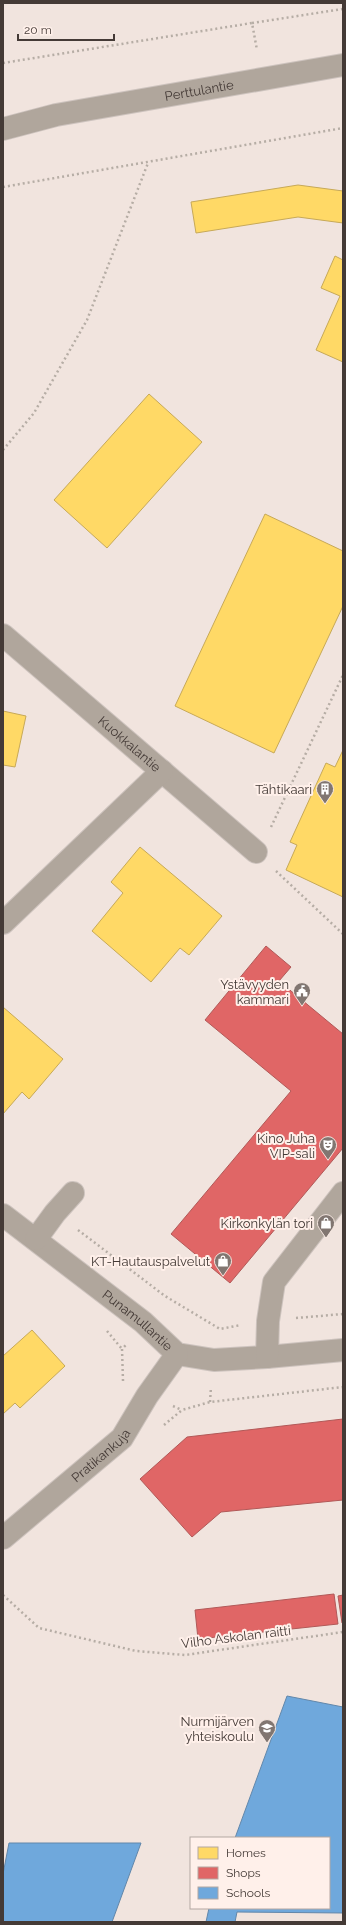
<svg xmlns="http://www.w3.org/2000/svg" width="346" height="1925" viewBox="0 0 346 1925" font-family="Raleway,sans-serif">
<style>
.homes{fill:#ffd966;stroke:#c7a958}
.shops{fill:#e06666;stroke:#b15958}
.schools{fill:#6fa8dc;stroke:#6287aa}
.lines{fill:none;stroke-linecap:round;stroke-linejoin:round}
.minor-casing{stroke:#cdc3be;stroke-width:24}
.path{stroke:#b6ada5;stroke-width:2.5;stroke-dasharray:2 3;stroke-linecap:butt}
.minor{stroke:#b0a69c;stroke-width:22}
.labels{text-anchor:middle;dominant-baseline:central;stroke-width:4;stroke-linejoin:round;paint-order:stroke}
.street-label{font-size:13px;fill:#443a36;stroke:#fff0ea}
.poi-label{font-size:13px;fill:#443a36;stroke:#fff0ea;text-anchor:end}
</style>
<rect width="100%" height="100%" fill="#f1e4de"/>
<path class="homes" d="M298,185l45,6v32l-45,-6 -102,16 -5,-31z
M335,256l8,4v102l-27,-12 24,-54 -19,-8z
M149,394l53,48 -95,106 -53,-48z
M265,514l78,37v55l-69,147 -99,-47z
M3,711l23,5 -11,51 -12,-2z
M343,750v147l-57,-27 11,-25 -7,-3 36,-79 9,4z
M140,847l82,69 -33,39 -9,-7 -29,34 -59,-51 31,-38 -12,-11z
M3,1007l60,52 -34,40 -7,-7 -19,22z
M32,1330l33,36 -45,42 -5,-5 -12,11v-58z"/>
<path class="shops" d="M266,946l25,21 -12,14 64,53v114l-113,135 -59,-49 120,-143 -86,-71z
M343,1419v81l-122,12 -29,25 -52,-58 47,-42z
M334,1594l4,30 -140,15 -3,-29z
M343,1595v28h-1l-4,-27z"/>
<path class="schools" d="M287,1696l56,11v206l-106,-1 -2,10h-29l3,-14h120v-70h-94z
M9,1843h132l-29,79h-109v-48z"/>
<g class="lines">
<g class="minor-casing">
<g id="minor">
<path id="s1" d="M3,129l53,-14 287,-50"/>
<path id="s2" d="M3,635l253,217"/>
<path d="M3,923l159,-152"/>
<path id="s3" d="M3,1215l140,107 34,32 37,6 53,-3 76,-7"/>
<path d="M36,1239l19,-26 18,-20"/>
<path d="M267,1357l1,-36 6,-39 69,-89"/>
<path id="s4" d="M3,1538l119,-100 25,-42 30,-42"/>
</g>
</g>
<path class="path" d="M252,23l91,-14
M3,63l249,-40 5,27
M3,187l340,-59
M3,450l31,-37 53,-93 61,-157
M271,827l72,-152
M276,871l67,63
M78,1230l87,66 55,33 21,-4
M296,1318l47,-4
M107,1331l15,18
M123,1381l-1,-32 4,-4
M210,1402l1,-15
M173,1406l9,4
M164,1425l18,-15 28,-8 133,-15
M3,1595l36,33 97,23 49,4 158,-23"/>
<use href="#minor" class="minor"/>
</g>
<defs>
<g id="building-pin" transform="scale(0.9)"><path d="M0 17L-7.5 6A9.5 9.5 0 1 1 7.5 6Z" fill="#817671" stroke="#fff0ea"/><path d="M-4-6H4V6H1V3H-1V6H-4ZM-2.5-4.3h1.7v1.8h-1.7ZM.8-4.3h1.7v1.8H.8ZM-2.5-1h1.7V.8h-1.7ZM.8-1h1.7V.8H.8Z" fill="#fff"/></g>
<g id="civic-pin" transform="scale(0.9)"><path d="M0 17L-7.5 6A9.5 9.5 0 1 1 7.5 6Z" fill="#817671" stroke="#fff0ea"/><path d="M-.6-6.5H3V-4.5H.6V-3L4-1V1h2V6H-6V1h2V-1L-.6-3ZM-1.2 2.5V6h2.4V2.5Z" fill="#fff"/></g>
<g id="theatre-pin" transform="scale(0.9)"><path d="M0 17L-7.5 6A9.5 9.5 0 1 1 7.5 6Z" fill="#817671" stroke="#fff0ea"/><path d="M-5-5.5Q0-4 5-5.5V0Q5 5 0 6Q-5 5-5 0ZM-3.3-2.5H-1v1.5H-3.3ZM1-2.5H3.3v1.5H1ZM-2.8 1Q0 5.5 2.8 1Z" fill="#fff"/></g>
<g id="shop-pin" transform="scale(0.9)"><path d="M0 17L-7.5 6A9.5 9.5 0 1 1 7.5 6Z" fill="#817671" stroke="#fff0ea"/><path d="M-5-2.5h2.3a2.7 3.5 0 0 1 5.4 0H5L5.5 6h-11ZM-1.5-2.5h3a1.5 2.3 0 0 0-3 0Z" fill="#fff"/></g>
<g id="school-pin" transform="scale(0.9)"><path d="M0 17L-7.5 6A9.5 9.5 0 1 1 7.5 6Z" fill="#817671" stroke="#fff0ea"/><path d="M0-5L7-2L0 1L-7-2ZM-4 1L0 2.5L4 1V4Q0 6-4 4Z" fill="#fff"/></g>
</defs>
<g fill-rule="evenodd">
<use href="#building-pin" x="325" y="789"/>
<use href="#civic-pin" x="302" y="991"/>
<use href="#theatre-pin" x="328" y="1145"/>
<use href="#shop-pin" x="326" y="1223"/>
<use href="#shop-pin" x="223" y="1261"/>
<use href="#school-pin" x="267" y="1728"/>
</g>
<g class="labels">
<g class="street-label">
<text stroke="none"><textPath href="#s1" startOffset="200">Perttulantie</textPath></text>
<text stroke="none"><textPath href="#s2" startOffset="167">Kuokkalantie</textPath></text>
<text stroke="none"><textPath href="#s3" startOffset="171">Punamullantie</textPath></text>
<text stroke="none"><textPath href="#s4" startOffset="128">Pratikankuja</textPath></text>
<text transform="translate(236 1637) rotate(-7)">Vilho Askolan raitti</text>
</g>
<g class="poi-label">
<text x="312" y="789">Tähtikaari</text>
<text x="289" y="984">Ystävyyden<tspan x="289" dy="15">kammari</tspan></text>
<text x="315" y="1138">Kino Juha<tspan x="315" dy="15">VIP-sali</tspan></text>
<text x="313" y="1223">Kirkonkylän tori</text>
<text x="210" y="1261">KT-Hautauspalvelut</text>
<text x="254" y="1721">Nurmijärven<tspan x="254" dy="15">yhteiskoulu</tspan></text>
</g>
</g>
<rect width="346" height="1925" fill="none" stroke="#443a36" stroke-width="8"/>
<rect x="190" y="1837" width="140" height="72" fill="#fff0ea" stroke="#b4a7a2"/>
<rect x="198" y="1847" width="20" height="12" fill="#ffd966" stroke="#b4a7a2"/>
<text x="226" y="1857" font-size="12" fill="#443a36">Homes</text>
<rect x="198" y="1867" width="20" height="12" fill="#e06666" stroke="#b4a7a2"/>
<text x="226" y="1877" font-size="12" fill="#443a36">Shops</text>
<rect x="198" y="1887" width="20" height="12" fill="#6fa8dc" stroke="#b4a7a2"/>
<text x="226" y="1897" font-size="12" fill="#443a36">Schools</text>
<path d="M18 34v6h96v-6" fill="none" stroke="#443a36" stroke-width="2"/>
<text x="24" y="34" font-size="12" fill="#443a36" stroke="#fff0ea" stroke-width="3" paint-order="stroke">20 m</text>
</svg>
